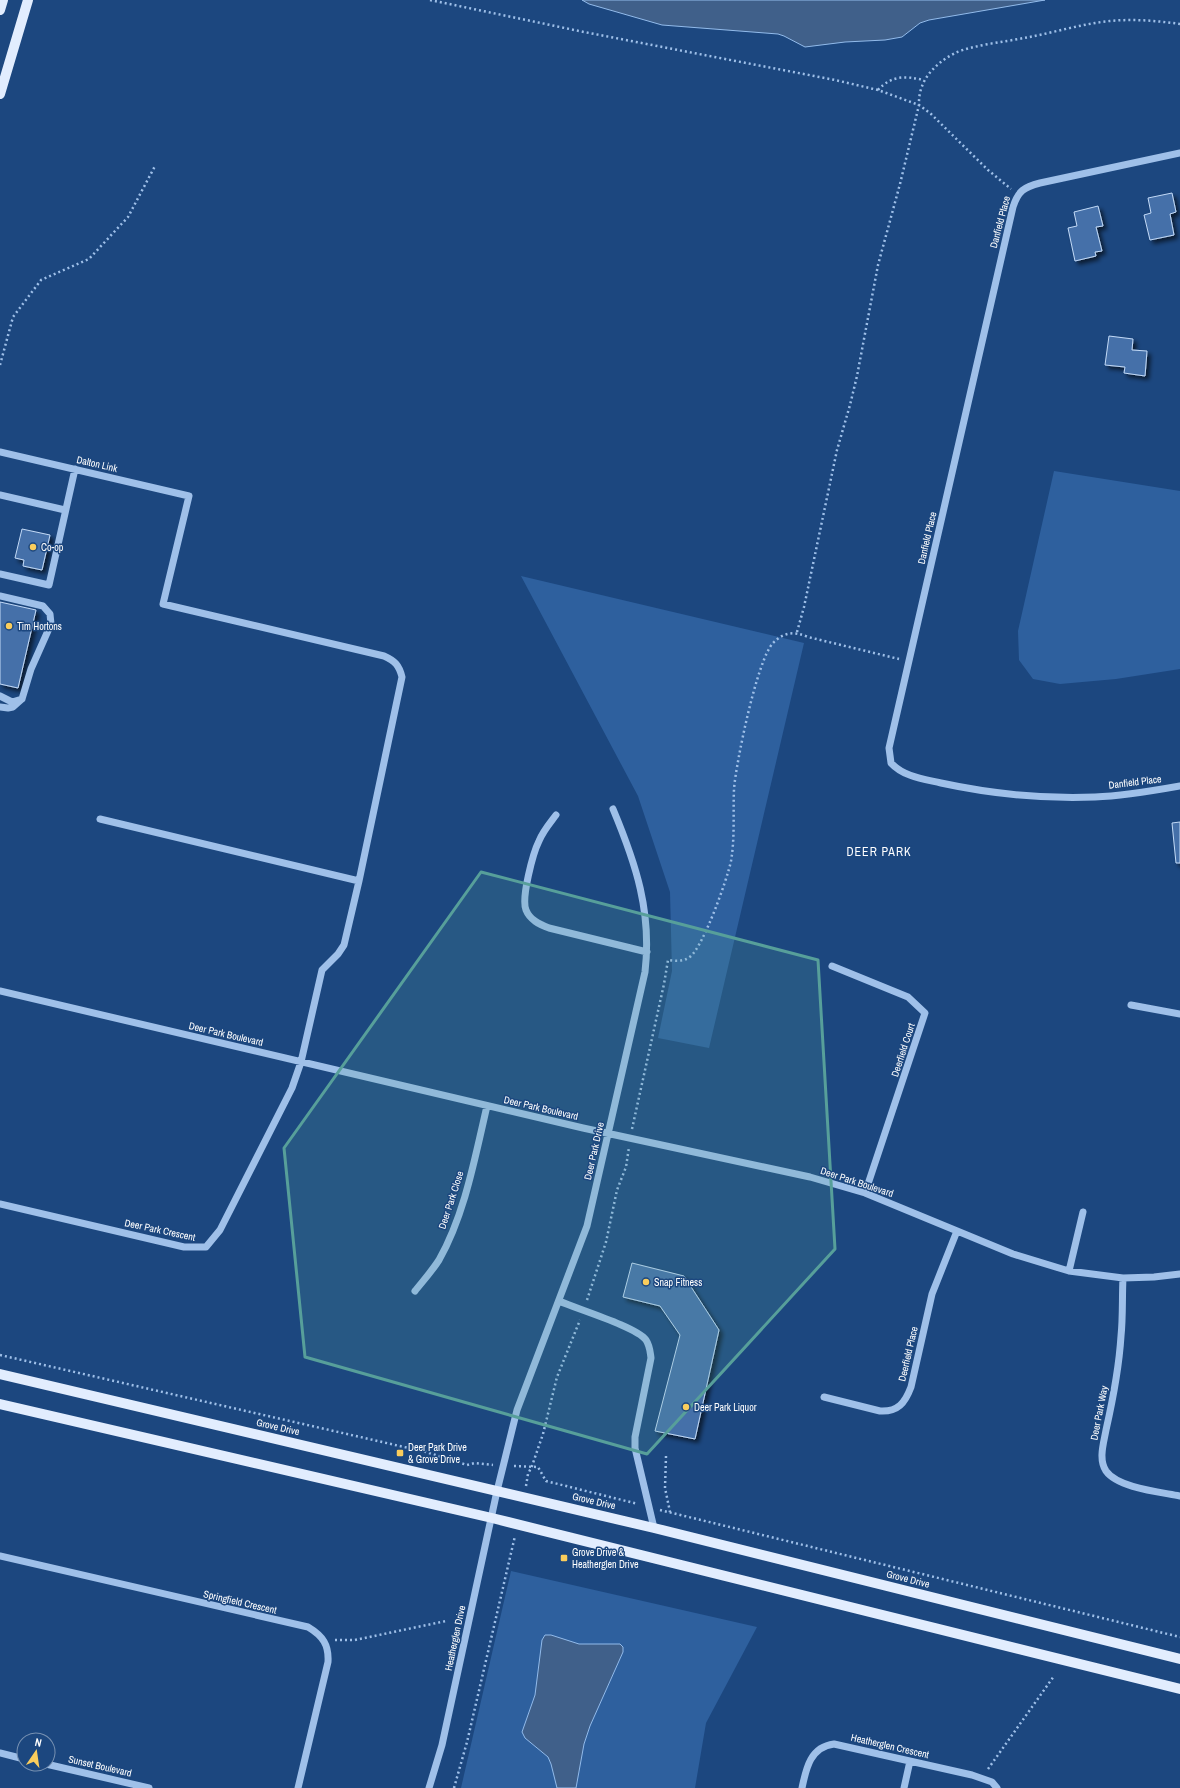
<svg xmlns="http://www.w3.org/2000/svg" width="1180" height="1788" viewBox="0 0 1180 1788" font-family="'Archivo Narrow',sans-serif">
<style>
.green{fill:#2e609e}
.water{fill:#40608a;stroke:#92bbeb}
.building{fill:#4470a9;stroke:#c3daf7;filter:url(#shadow)}
.lines{fill:none;stroke-linecap:round;stroke-linejoin:round}
.path{stroke:#9fc0e9;stroke-width:2.5;stroke-dasharray:2 3;stroke-linecap:butt}
.minor{stroke:#9fc0e9;stroke-width:7}
.major{stroke:#e2edfe;stroke-width:10}
.marked{fill:#579f9a;fill-opacity:0.2;stroke:#579f9a;stroke-width:3;stroke-linejoin:round}
.poi-dot{fill:#facd5c;stroke:#1c477f;stroke-width:1.5}
.labels{text-anchor:middle;dominant-baseline:central;stroke-width:3;stroke-linejoin:round;paint-order:stroke}
.street-label{font-size:10px;fill:#fff;stroke:#1c477f}
.poi-label{font-size:10px;fill:#fff;stroke:#1c477f;text-anchor:start}
.quarter-label{font-size:12px;letter-spacing:1px;fill:#fff;stroke:#1c477f}
</style>
<defs>
<filter id="shadow"><feDropShadow dx="3.5" dy="3.5" stdDeviation="2" flood-color="#0009"/></filter>
</defs>
<rect width="100%" height="100%" fill="#1c477f"/>
<path class="green" d="M1054,471l126,20v178l-64,10 -56,5 -27,-5 -14,-19 -1,-29z
M521,576l283,67 -95,405 -51,-10 14,-67 -2,-79 -32,-96z
M511,1571l246,56 -51,96 -11,65h-234z"/>
<path class="water" d="M582,0h463l-116,20 -9,3 -18,14 -17,3 -40,2 -40,5 -21,-11 -6,-2 -116,-9 -73,-21z
M545,1635h6l28,9h41l3,3v5l-33,74 -6,18 -8,44h-19l-6,-24 -3,-7 -23,-19 -3,-6 13,-37 7,-55z"/>
<path class="building" d="M1172,193l4,19 -6,2 4,21 -24,5 -6,-25 7,-2 -3,-15z
M1098,206l5,20 -7,1 6,24 -7,1 1,4 -21,5 -7,-33 9,-2 -3,-14z
M1109,336l24,3 -1,11 15,1 -2,25 -21,-3 1,-6 -20,-2z
M22,529l28,6 -8,35 -19,-4 1,-6 -9,-2z
M0,602l36,8 -18,78 -18,-4z
M1180,822v41h-4l-4,-40z
M632,1263l52,13 35,54 -24,109 -40,-8 25,-96 -20,-29 -37,-9z"/>
<g class="lines">
<path class="path" d="M430,0l154,32 251,48 43,10 41,15 12,9 57,56 23,19
M878,90c14,-15 27,-14 46,-10
M0,365l13,-48 28,-37 48,-21 39,-42 27,-51
M797,632l7,-25 33,-157 13,-45 7,-29 21,-111 22,-81 19,-79c-1,-24 15,-41 36,-52 18,-8 49,-11 69,-15 23,-4 47,-11 71,-15 28,-5 57,-3 85,1
M632,1129l32,-145 4,-24c8,1 16,2 23,-4 13,-12 36,-76 40,-95 4,-23 2,-48 3,-72 2,-26 23,-129 39,-146 11,-11 21,-12 35,-6l91,22
M587,1300l19,-58 11,-52 9,-23 3,-20
M0,1355l426,97 41,13 8,-2 18,2
M666,1456l-1,32 5,24
M514,1466l24,1 8,14 92,23
M526,1486l2,-12 4,-8 11,-32 14,-57 23,-57
M660,1510l520,127
M335,1640h20l91,-19
M988,1769l66,-93
M454,1788l13,-46 48,-206"/>
<path class="minor" d="M1180,153l-140,30c-16,4 -22,8 -27,24l-124,541 2,15c13,14 33,16 50,20 51,11 103,16 154,14 29,-1 57,-6 85,-11
M0,452l189,44 -26,108 221,52c11,5 15,9 18,21l-43,204 -15,64 -6,9 -16,16 -21,92 -9,26 -72,142 -14,17h-22l-184,-43
M0,495l65,15
M0,574l49,11 26,-116
M0,596l43,10 7,8 1,10 -20,45 -9,30 -9,8 -5,1 -8,-1
M0,696l12,6 10,-3
M556,815c-6,8 -13,16 -17,26 -6,12 -18,57 -13,69 4,10 13,14 23,18l98,24
M100,819l259,62
M832,966l76,31 17,16 -60,180
M0,991l583,137 227,49 55,16 148,61 56,17 54,7 31,-1 26,-3
M1131,1005l49,9
M1069,1271l14,-59
M1123,1278c-1,19 0,39 -2,58 -2,32 -8,63 -15,94 -2,12 -8,29 0,41 12,17 54,21 74,25
M415,1291c8,-10 17,-20 24,-31 26,-46 36,-103 48,-154
M559,1301c18,8 78,26 87,39 4,6 4,11 5,18l-16,79v11l19,80
M824,1397l56,14c18,1 25,-8 31,-24l21,-93 25,-63
M0,1556l308,71c15,9 21,18 20,35l-30,126
M0,1753l24,6
M46,1764l103,24
M429,1788l13,-43 55,-254 20,-81 70,-184 58,-254c7,-60 -9,-108 -32,-163
M802,1788c4,-19 8,-41 32,-44l138,31 20,7 5,6
M904,1788l6,-27"/>
<path class="major" d="M0,10l3,-10
M0,94l28,-94
M0,1374l654,154 526,131
M0,1404l492,114 688,171"/>
</g>
<path class="marked" d="M481,872l337,88 17,289 -188,205 -342,-97 -21,-209z"/>
<g class="poi-dot">
<circle cx="33" cy="547" r="4"/>
<circle cx="9" cy="626" r="4"/>
<circle cx="646" cy="1282" r="4"/>
<circle cx="686" cy="1407" r="4"/>
<rect x="396" y="1449" width="8" height="8" rx="2"/>
<rect x="560" y="1554" width="8" height="8" rx="2"/>
</g>
<g class="labels">
<g class="street-label">
<text transform="translate(1000 222) rotate(-75)">Danfield Place</text>
<text transform="translate(97 464) rotate(13)">Dalton Link</text>
<text transform="translate(927 538) rotate(-77)">Danfield Place</text>
<text transform="translate(1135 782) rotate(-7)">Danfield Place</text>
<text transform="translate(226 1034) rotate(13)">Deer Park Boulevard</text>
<text transform="translate(903 1050) rotate(-72)">Deerfield Court</text>
<text transform="translate(541 1108) rotate(13)">Deer Park Boulevard</text>
<text transform="translate(594 1151) rotate(-77)">Deer Park Drive</text>
<text transform="translate(857 1182) rotate(18)">Deer Park Boulevard</text>
<text transform="translate(451 1200) rotate(-72)">Deer Park Close</text>
<text transform="translate(160 1230) rotate(12)">Deer Park Crescent</text>
<text transform="translate(908 1354) rotate(-77)">Deerfield Place</text>
<text transform="translate(1099 1413) rotate(-79)">Deer Park Way</text>
<text transform="translate(278 1427) rotate(13)">Grove Drive</text>
<text transform="translate(594 1501) rotate(13)">Grove Drive</text>
<text transform="translate(908 1579) rotate(14)">Grove Drive</text>
<text transform="translate(240 1602) rotate(13)">Springfield Crescent</text>
<text transform="translate(455 1638) rotate(-78)">Heatherglen Drive</text>
<text transform="translate(890 1746) rotate(13)">Heatherglen Crescent</text>
<text transform="translate(100 1766) rotate(13)">Sunset Boulevard</text>
</g>
<g class="poi-label">
<text x="41" y="547">Co-op</text>
<text x="17" y="626">Tim Hortons</text>
<text x="654" y="1282">Snap Fitness</text>
<text x="694" y="1407">Deer Park Liquor</text>
<text x="408" y="1447">Deer Park Drive<tspan x="408" dy="12">&amp; Grove Drive</tspan></text>
<text x="572" y="1552">Grove Drive &amp;<tspan x="572" dy="12">Heatherglen Drive</tspan></text>
</g>
<g class="quarter-label">
<text x="879" y="852">DEER PARK</text>
</g>
</g>
<g transform="translate(36 1752) rotate(13)"><circle r="19" fill="#1c477f" stroke="#7791b2"/>
<path d="M0-3L7 15L0 10L-7 15Z" fill="#facd5c"/>
<text y="-6" font-size="11" font-weight="bold" text-anchor="middle" fill="#ffffff">N</text>
</g>
</svg>
